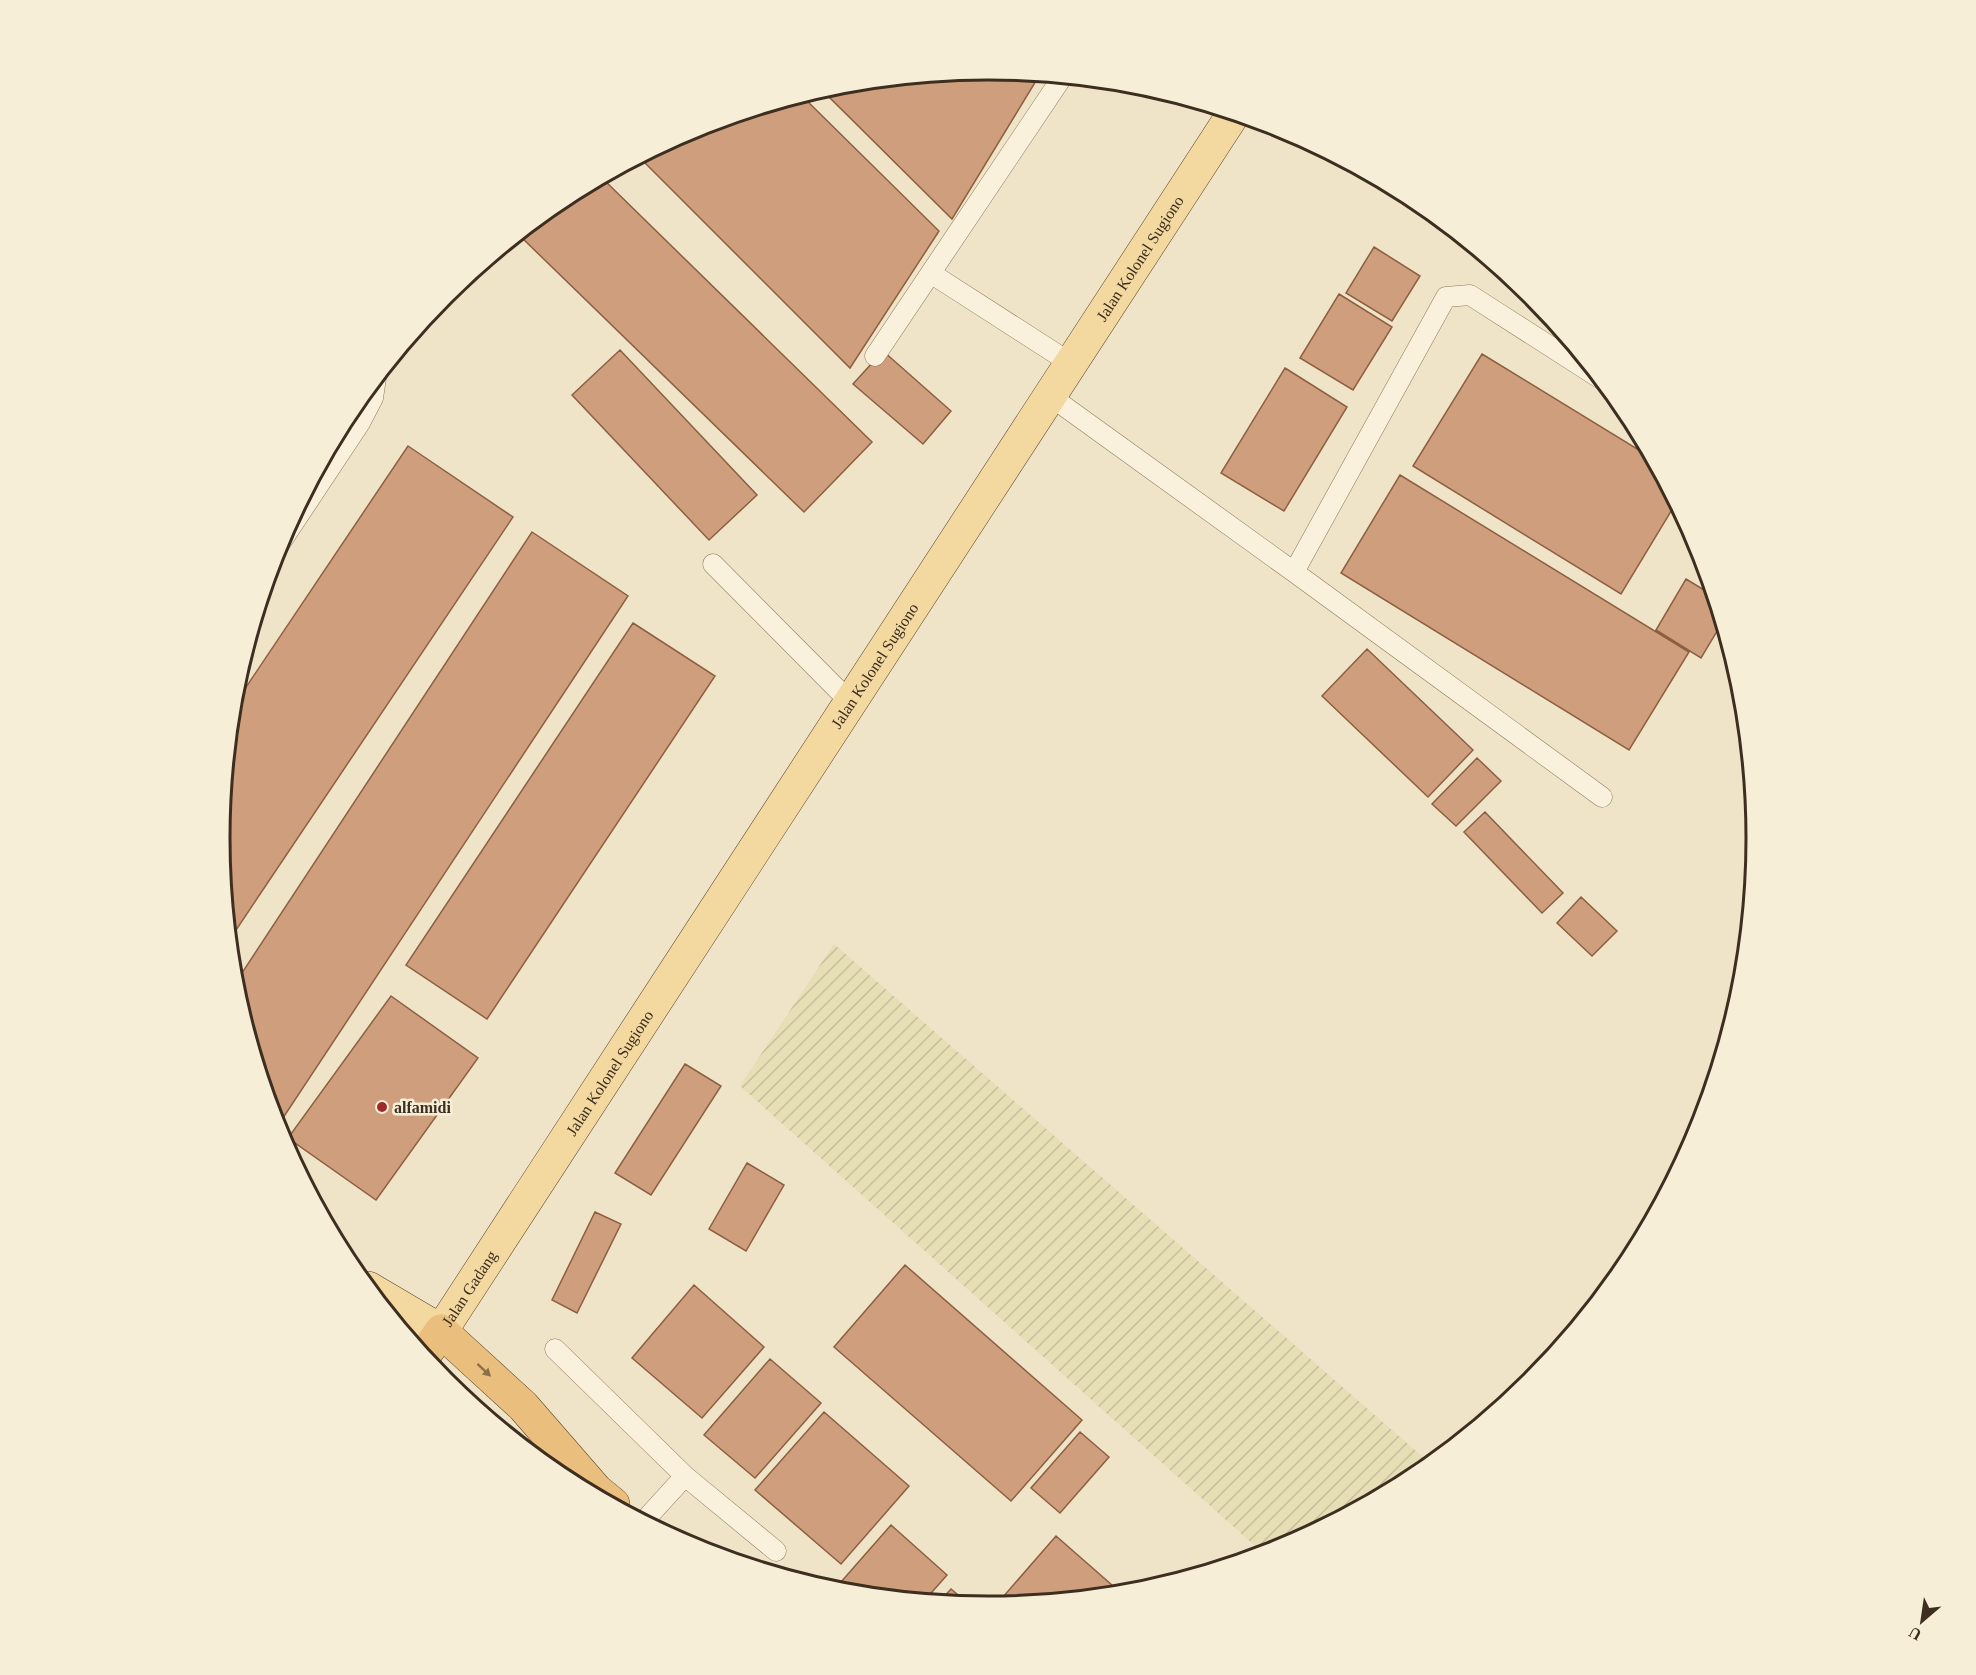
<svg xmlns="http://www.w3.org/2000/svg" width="1976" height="1675" viewBox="0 0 1976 1675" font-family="'Times New Roman',serif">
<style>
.farmland{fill:url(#farmland-furrows)}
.building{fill:#cf9f7d;stroke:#8d5f41;stroke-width:1.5}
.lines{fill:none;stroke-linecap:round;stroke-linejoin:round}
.service-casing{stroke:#8d765c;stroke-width:21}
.primary-casing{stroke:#5b4430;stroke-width:34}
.trunk-casing{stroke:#5b4430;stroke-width:34}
.service{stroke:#faf1dc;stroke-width:20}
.primary{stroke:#f3d9a0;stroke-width:33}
.trunk{stroke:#eabe7c;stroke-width:33}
.oneway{fill:#8b6f49}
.poi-dot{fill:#9e2a2b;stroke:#f7eed8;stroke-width:2}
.labels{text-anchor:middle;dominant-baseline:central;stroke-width:5;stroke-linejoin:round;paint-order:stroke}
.street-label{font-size:16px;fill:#3d2e20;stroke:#f7eed8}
.poi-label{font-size:16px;font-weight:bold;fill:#3d2e20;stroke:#f7eed8;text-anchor:start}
.rim{fill:none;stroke:#3d2e20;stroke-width:3}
</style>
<defs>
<pattern id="farmland-furrows" width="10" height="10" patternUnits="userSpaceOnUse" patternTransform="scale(1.5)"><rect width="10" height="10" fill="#e6deb5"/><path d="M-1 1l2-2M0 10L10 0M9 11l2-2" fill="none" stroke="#c6bf9b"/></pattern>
</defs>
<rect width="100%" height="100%" fill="#f0e4c8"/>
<path class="farmland" d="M834,944l597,520 -16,13 -133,71 -19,5 -523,-467z"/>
<path class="building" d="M988,69l48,5 3,2 -87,143 -131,-130 17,-5z
M801,95l138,136 -89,137 -211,-211 55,-30z
M601,177l271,265 -68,70 -286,-278 43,-36z
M1374,247l46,29 -28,45 -46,-28z
M1339,294l53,33 -39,63 -53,-32z
M620,350l137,145 -48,45 -137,-145z
M883,351l68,60 -28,33 -70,-60z
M1482,354l170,104 24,45 -55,91 -208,-128z
M1285,368l62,39 -63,104 -63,-38z
M408,446l105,71 -283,422 -10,-102 12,-129z
M1400,475l289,177 -60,98 -288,-177z
M532,532l96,64 -351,531 -43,-142z
M1686,579l28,17 8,27 -21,35 -45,-28z
M633,623l82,53 -228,343 -81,-54z
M1367,649l106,101 -45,47 -106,-101z
M1477,758l24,23 -45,45 -24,-22z
M1485,812l78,81 -21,20 -78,-81z
M1581,897l36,34 -25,25 -35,-33z
M391,996l87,62 -102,142 -88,-62z
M685,1064l36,22 -70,109 -36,-22z
M747,1163l37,22 -38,66 -37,-22z
M595,1212l26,12 -44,89 -25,-13z
M905,1265l177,155 -71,81 -177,-154z
M694,1285l70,62 -62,71 -70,-60z
M770,1359l51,44 -66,75 -51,-43z
M824,1412l85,74 -68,78 -86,-74z
M1080,1432l29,25 -49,56 -29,-25z
M891,1525l56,50 -22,25 -91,-10z
M1056,1536l65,57 -125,12z
M951,1589l18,15 -29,-3z"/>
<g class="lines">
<g class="service-casing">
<path id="service" d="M932,274l140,90
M875,356l188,-280
M1050,396l244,176 152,-275 24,-2 131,84
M277,548l83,-125 13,-25 3,-20
M713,564l138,139
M1294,572l308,225
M555,1349l130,127 91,75
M644,1521l41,-45"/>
</g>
<g class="primary-casing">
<g id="primary">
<path id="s1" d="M368,1288l73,43 793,-1218"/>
</g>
</g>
<g class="trunk-casing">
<path id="trunk" d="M424,1356l17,-25 82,75 73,84 17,14"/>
</g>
<use href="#service" class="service"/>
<use href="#primary" class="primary"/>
<use href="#trunk" class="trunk"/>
</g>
<defs><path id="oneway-solid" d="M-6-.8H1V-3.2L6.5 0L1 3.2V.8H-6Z" transform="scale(1.5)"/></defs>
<use class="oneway" href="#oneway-solid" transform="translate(484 1370) rotate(43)"/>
<circle class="poi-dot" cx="382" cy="1107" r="6"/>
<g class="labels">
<g class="street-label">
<text stroke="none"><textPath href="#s1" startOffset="1365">Jalan Kolonel Sugiono</textPath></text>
<text stroke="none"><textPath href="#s1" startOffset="879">Jalan Kolonel Sugiono</textPath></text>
<text stroke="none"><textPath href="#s1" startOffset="393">Jalan Kolonel Sugiono</textPath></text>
<text stroke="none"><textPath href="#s1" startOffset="136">Jalan Gadang</textPath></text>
</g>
<g class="poi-label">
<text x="394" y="1107">alfamidi</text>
</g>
</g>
<path d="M0 0H1976V1675H0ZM230 838a758 758 0 1 1 1516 0a758 758 0 1 1-1516 0Z" fill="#f7eed8" fill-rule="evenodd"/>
<path class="rim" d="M230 838a758 758 0 1 1 1516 0a758 758 0 1 1-1516 0Z"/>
<g transform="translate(1922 1621) rotate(209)" stroke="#f7eed8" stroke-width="4.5" paint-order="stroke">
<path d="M0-4.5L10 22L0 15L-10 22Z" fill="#3d2e20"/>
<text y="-9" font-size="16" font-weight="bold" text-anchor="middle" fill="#3d2e20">U</text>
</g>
</svg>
